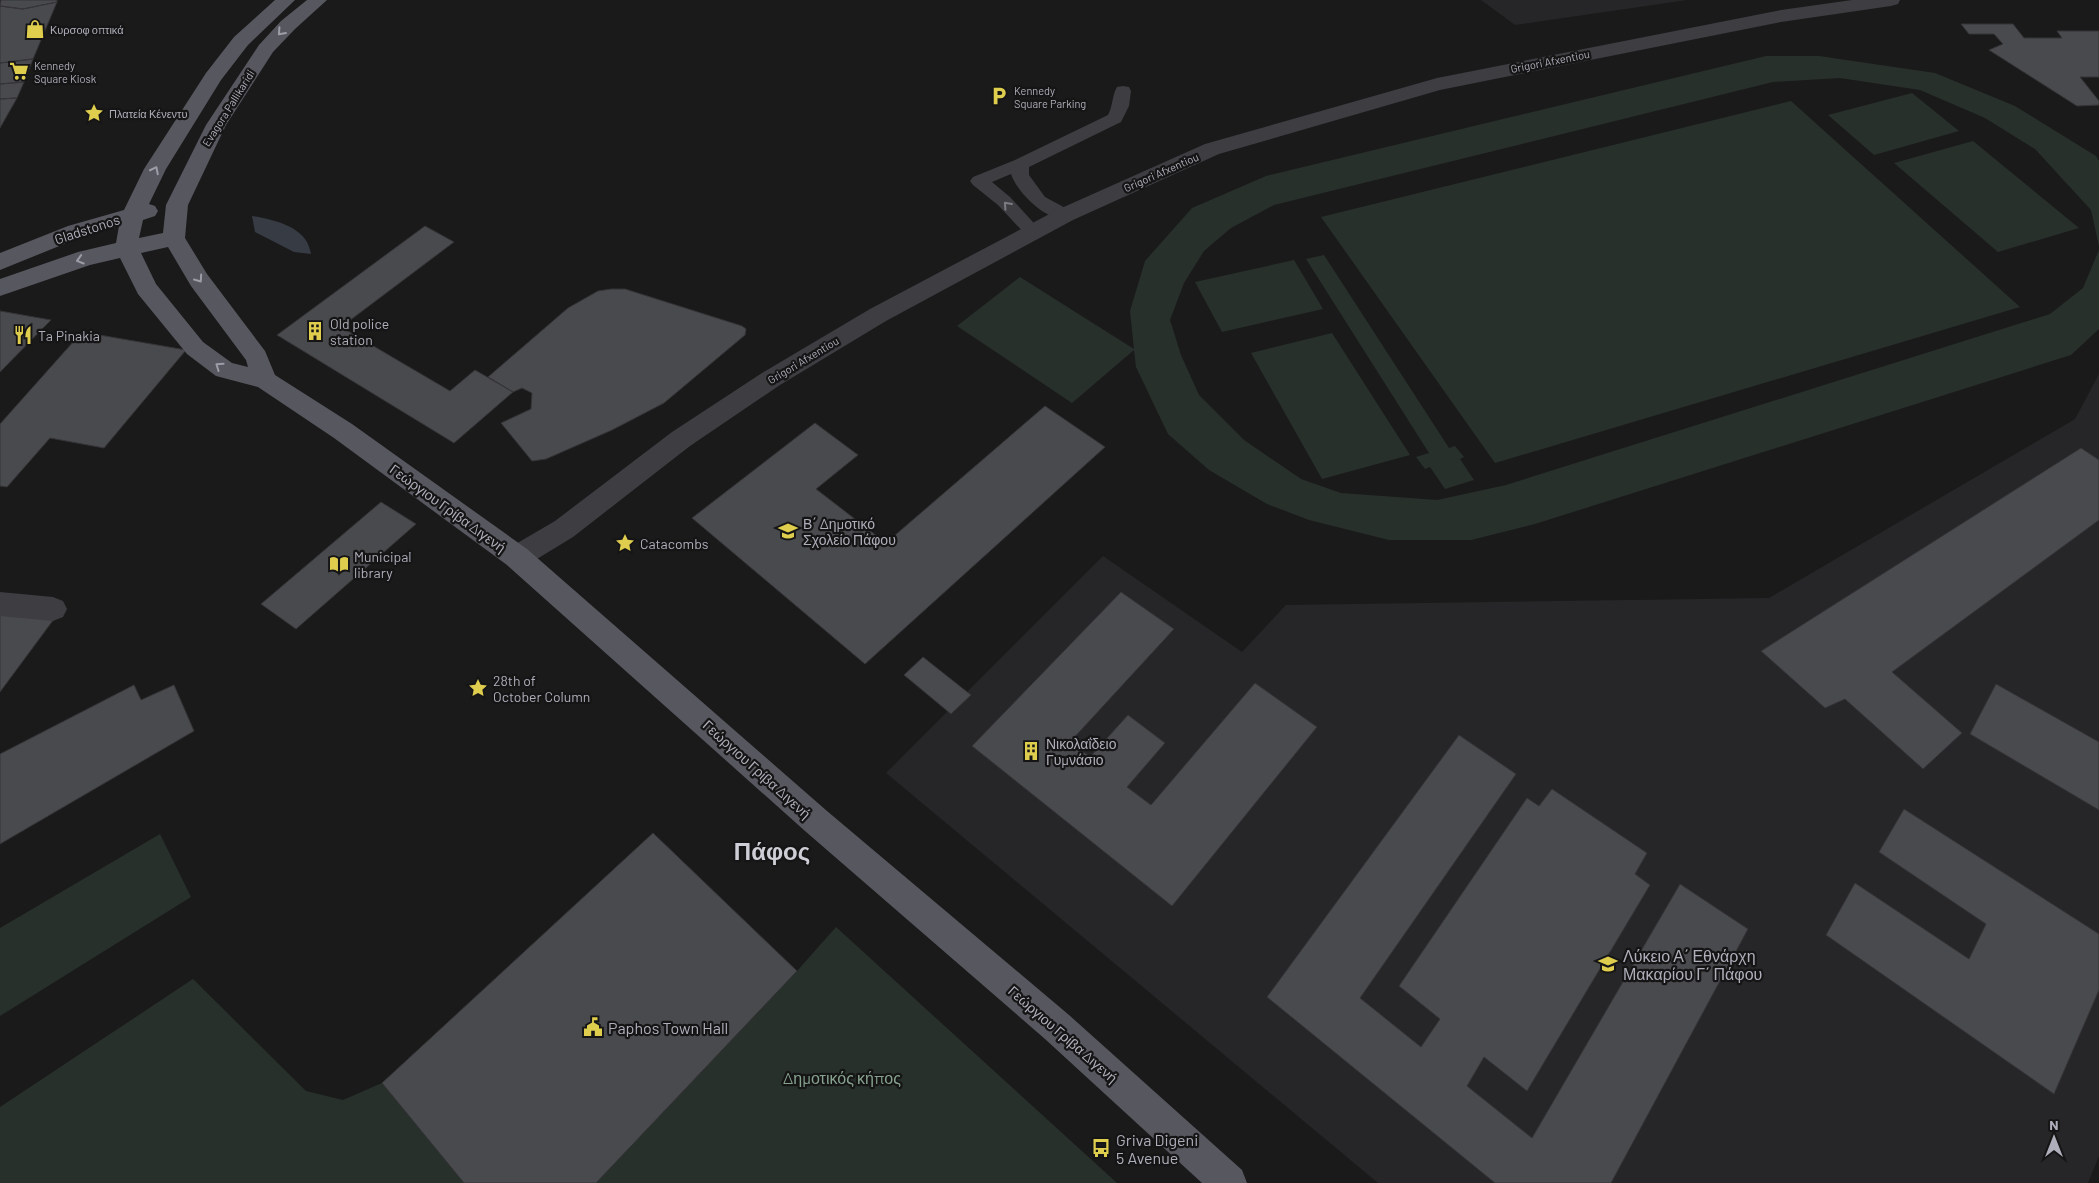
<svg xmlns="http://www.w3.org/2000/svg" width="2099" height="1183" viewBox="0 0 2099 1183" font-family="Barlow,sans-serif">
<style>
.built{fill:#262628}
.green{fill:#28302b}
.water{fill:#363b44}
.building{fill:#494a4e;stroke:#353437}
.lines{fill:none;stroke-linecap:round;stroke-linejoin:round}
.service{fill:#3d3d42;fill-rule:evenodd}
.minor{fill:#3d3d42;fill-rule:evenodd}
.tertiary{fill:#3d3d42;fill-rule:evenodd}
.primary{fill:#57575f;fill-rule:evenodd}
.oneway{stroke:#9d9da8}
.oneway2{stroke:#7b7c84}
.labels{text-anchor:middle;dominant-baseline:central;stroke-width:4.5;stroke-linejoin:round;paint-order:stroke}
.far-poi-label{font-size:11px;fill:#aeafba;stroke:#151516;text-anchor:start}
.far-street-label{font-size:11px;fill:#aeafba;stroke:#151516}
.street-label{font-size:14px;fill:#aeafba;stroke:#151516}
.poi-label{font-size:14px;fill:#aeafba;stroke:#151516;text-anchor:start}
.near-poi-label{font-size:16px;fill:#aeafba;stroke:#151516;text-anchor:start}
.near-park-label{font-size:16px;fill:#87a28e;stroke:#151516}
.town-label{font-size:24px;font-weight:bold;fill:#ceced6;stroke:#151516}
</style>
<rect width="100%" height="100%" fill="#1a1a1b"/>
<path class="built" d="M1481,0h206l-172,25z
M2099,374v782l-11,27h-710l-492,-410 217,-217 139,96 44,-47 483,-7 306,-179z"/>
<path class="green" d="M1766,56h53l116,17 80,33 81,50 3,5v85l-8,-36 -56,-61 -50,-31 -65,-28 -80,-12 -67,4 -499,123 -43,23 -27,23 -20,32 -14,37 11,35 18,40 45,45 57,39 40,14 96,7 69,-15 544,-171 33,-26 16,-38v79l-28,26 -536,169 -64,16h-82l-80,-20 -42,-16 -58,-34 -41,-36 -32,-67 -2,-17 -62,53 -115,-77 63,-49 114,72 -4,-38 15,-50 47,-53 74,-32z
M1912,93l47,38 -85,24 -46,-40z
M1791,101l229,206 -525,156 -174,-246z
M1973,141l106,87 -81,24 -104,-89z
M1324,255l125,193 6,-2 9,11 -4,2 14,21 -29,9 -15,-22 -5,2 -9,-12 13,-4 -123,-194z
M1294,260l29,49 -101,23 -27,-50z
M1332,333l78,122 -88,24 -71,-126z
M160,834l31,63 -191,119v-88z
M836,927l281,256h-521l201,-212z
M193,979l113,112 37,9 39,-17 82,100h-464v-76z"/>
<path class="water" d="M252,216c17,3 42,8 53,23 3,4 5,10 6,15l-17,-2 -39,-20z"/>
<path class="building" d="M1,0h56v2l-34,7 -23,-3z
M57,2l-24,57 -33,4v-57l23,3z
M1961,24h52l11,14h38l-5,-7h42v46h-19l19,24v4l-22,1 -88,-56 14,-6 -9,-10h-25z
M33,59l-9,23 -24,2v-21z
M24,82l-7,16 -17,1v-15z
M17,98l-17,30v-29z
M425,226l29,16 -113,85 109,64 25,-21 38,22 -59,51 -177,-108z
M611,289h14l117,37 4,3 -1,6 -81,68 -52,27 -66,29 -14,2 -31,-38 30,-14 1,-16 -10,-5 -9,4 -25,-15 80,-69 30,-17z
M0,311l51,9 -51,52z
M82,332l104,18 -82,98 -54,-10 -43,49 -7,-1v-62z
M1045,406l60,41 -240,217 -173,-146 123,-95 43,32 -42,34 70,54z
M2081,448l18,12v60l-207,152 70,61 -39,36 -78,-70 -20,9 -64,-57z
M381,502l35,22 -120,105 -35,-25z
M1121,592l53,37 -104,113 20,15 38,-42 37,28 -38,44 24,18 104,-122 62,44 -145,179 -200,-160z
M0,615l54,4 -54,73z
M923,657l48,38 -20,19 -47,-39z
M1996,684l103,58v68l-129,-76z
M134,685l7,15 33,-15 20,46 -194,113v-90z
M1459,735l57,39 -156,224 61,49 19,-28 -41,-33 128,-188 12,8 13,-17 95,64 -12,21 15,11 -123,206 -43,-34 -17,29 65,52 148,-254 68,45 -137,254h-116l-228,-186z
M1904,809l195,125v56l-45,104 -228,-159 29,-52 114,76 17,-35 -107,-72z
M653,833l144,138 -201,212h-132l-82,-100z"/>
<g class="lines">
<path class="service" d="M1123,86l6,1 2,4 -2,15 -8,16 -92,45v8l16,22 26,14 3,4 -3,4c-21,6 -54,-26 -60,-45l-19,8 18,15 32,35 -3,4 -6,2 -6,-2 -29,-31 -25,-20 -3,-4 3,-4 42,-17 93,-45c5,-9 4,-20 9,-28z"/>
<path class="minor" d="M0,592l53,5 10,4 4,8 -4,8 -10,4 -53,-5z"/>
<path class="tertiary" d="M1852,0h48l-2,4 -7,2 -110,16 -341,68 -221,64 -146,66 -187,101 -106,64 -90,61 -117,91 -46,28 -10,3 -10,-3 -3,-8 3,-8 48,-28 117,-89 90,-59 108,-64 187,-99 148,-66 232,-66 344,-68z"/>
<path class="primary" d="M275,0h20l-47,45 -27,35 -55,89 -17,35 6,2 3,5 -3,5 -12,4 -4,18 24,-5 3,-28 40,-80 53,-80 22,-24 26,-21h20l-32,29 -22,23 -47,73 -38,80 -3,33 22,36 58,77 10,24 77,49 175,125 300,262 242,204 173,155 5,13h-45l-157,-144 -240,-208 -298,-266 -173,-127 -76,-51 -42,-11 -29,-22 -49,-60 -18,-36 -30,7 -90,31v-17l78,-27 38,-9 3,-17 -35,10 -84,34v-17l68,-27 56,-16 20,-41 62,-96 28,-36zM168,247l23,39 55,74 2,7 -16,-4 -29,-21 -47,-58 -15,-31z"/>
</g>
<defs><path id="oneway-chevron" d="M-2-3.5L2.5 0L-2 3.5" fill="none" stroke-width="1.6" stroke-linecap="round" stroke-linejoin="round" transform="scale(1.25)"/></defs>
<g class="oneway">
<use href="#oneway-chevron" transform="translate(281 32) rotate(132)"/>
<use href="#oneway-chevron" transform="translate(155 170) rotate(-63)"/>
<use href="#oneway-chevron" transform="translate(80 260) rotate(163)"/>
<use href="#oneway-chevron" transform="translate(199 279) rotate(55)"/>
<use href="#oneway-chevron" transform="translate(219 366) rotate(-145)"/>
</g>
<use class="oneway2" href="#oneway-chevron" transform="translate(1007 205) rotate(-132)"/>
<defs>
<g id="shop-bare" transform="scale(1.5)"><path d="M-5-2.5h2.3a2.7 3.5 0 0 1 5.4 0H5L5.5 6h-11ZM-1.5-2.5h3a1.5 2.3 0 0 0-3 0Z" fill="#dfcd4e" stroke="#151516" stroke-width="2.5" paint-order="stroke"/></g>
<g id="supermarket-bare" transform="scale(1.5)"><path d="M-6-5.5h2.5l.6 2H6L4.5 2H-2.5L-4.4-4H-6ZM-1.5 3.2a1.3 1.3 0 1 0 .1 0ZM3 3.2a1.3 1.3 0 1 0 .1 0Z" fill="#dfcd4e" stroke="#151516" stroke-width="2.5" paint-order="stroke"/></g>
<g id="parking-bare" transform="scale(1.5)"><path d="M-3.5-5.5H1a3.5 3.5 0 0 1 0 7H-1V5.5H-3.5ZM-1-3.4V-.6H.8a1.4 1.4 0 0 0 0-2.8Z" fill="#dfcd4e" stroke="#151516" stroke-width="2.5" paint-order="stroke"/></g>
<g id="sight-bare" transform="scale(1.5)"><path d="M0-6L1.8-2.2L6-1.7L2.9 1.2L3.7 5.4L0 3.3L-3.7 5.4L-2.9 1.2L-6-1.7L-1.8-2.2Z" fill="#dfcd4e" stroke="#151516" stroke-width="2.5" paint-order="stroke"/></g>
<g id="building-bare" transform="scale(1.5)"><path d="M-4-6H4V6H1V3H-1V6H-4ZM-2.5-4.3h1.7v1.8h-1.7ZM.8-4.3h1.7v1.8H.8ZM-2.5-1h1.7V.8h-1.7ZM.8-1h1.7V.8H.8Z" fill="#dfcd4e" stroke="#151516" stroke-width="2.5" paint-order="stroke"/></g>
<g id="restaurant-bare" transform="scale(1.5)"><path d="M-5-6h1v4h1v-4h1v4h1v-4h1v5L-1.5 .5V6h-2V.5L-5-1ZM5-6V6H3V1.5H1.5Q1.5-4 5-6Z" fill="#dfcd4e" stroke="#151516" stroke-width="2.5" paint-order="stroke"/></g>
<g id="school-bare" transform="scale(1.5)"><path d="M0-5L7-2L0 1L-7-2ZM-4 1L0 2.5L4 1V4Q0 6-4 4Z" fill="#dfcd4e" stroke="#151516" stroke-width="2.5" paint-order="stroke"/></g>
<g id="library-bare" transform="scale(1.5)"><path d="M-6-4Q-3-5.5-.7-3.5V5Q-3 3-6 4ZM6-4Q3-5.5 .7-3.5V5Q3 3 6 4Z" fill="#dfcd4e" stroke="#151516" stroke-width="2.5" paint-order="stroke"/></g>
<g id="civic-bare" transform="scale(1.5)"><path d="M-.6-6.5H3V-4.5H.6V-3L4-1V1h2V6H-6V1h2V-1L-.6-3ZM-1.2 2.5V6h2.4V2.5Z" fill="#dfcd4e" stroke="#151516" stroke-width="2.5" paint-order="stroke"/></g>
<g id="bus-bare" transform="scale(1.5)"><path d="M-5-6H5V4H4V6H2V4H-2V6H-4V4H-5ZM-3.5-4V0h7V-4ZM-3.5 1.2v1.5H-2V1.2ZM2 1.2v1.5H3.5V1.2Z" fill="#dfcd4e" stroke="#151516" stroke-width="2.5" paint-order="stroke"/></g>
</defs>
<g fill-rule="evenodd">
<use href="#shop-bare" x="35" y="29"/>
<use href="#supermarket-bare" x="19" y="71"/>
<use href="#parking-bare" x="999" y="96"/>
<use href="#sight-bare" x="94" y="113"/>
<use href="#building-bare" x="315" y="331"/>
<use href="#restaurant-bare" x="23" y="335"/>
<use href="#school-bare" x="788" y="531"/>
<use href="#sight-bare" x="625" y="543"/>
<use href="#library-bare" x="339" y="564"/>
<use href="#sight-bare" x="478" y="688"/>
<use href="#building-bare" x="1031" y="751"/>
<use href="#school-bare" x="1608" y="964"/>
<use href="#civic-bare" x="593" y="1027"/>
<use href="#bus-bare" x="1101" y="1148"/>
</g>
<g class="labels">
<g class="far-poi-label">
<text x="50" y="29">Κυρσοφ οπτικά</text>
<text x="34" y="65">Kennedy<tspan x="34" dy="13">Square Kiosk</tspan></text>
<text x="1014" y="90">Kennedy<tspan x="1014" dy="13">Square Parking</tspan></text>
<text x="109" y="113">Πλατεία Κένεντυ</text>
</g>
<g class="far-street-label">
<text transform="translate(1550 61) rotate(-11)">Grigori Afxentiou</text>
<text transform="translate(228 108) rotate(-58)">Evagora Pallikaridi</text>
<text transform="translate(1161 172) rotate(-24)">Grigori Afxentiou</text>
<text transform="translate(803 360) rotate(-31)">Grigori Afxentiou</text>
</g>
<g class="street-label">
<text transform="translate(87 229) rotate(-18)">Gladstonos</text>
<text transform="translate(448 508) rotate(36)">Γεώργιου Γρίβα Διγενή</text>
<text transform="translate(757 769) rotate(42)">Γεώργιου Γρίβα Διγενή</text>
<text transform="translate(1063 1034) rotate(41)">Γεώργιου Γρίβα Διγενή</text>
</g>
<g class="poi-label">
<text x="330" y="323">Old police<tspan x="330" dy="16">station</tspan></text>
<text x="38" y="335">Ta Pinakia</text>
<text x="803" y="523">Β΄ Δημοτικό<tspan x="803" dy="16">Σχολείο Πάφου</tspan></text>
<text x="640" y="543">Catacombs</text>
<text x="354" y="556">Municipal<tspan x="354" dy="16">library</tspan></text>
<text x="493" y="680">28th of<tspan x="493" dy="16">October Column</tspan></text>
<text x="1046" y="743">Νικολαΐδειο<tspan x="1046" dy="16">Γυμνάσιο</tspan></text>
</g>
<g class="near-poi-label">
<text x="1623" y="955">Λύκειο Α΄ Εθνάρχη<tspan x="1623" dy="18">Μακαρίου Γ΄ Πάφου</tspan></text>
<text x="608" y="1027">Paphos Town Hall</text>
<text x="1116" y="1139">Griva Digeni<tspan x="1116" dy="18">5 Avenue</tspan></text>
</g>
<g class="near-park-label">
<text x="842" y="1077">Δημοτικός κήπος</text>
</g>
<g class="town-label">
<text x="772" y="850">Πάφος</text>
</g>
</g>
<g transform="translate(2054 1138)" stroke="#151516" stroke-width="4" paint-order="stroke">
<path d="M0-4L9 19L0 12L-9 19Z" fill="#aeafba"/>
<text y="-8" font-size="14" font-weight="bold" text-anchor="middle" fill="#aeafba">N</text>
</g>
</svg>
